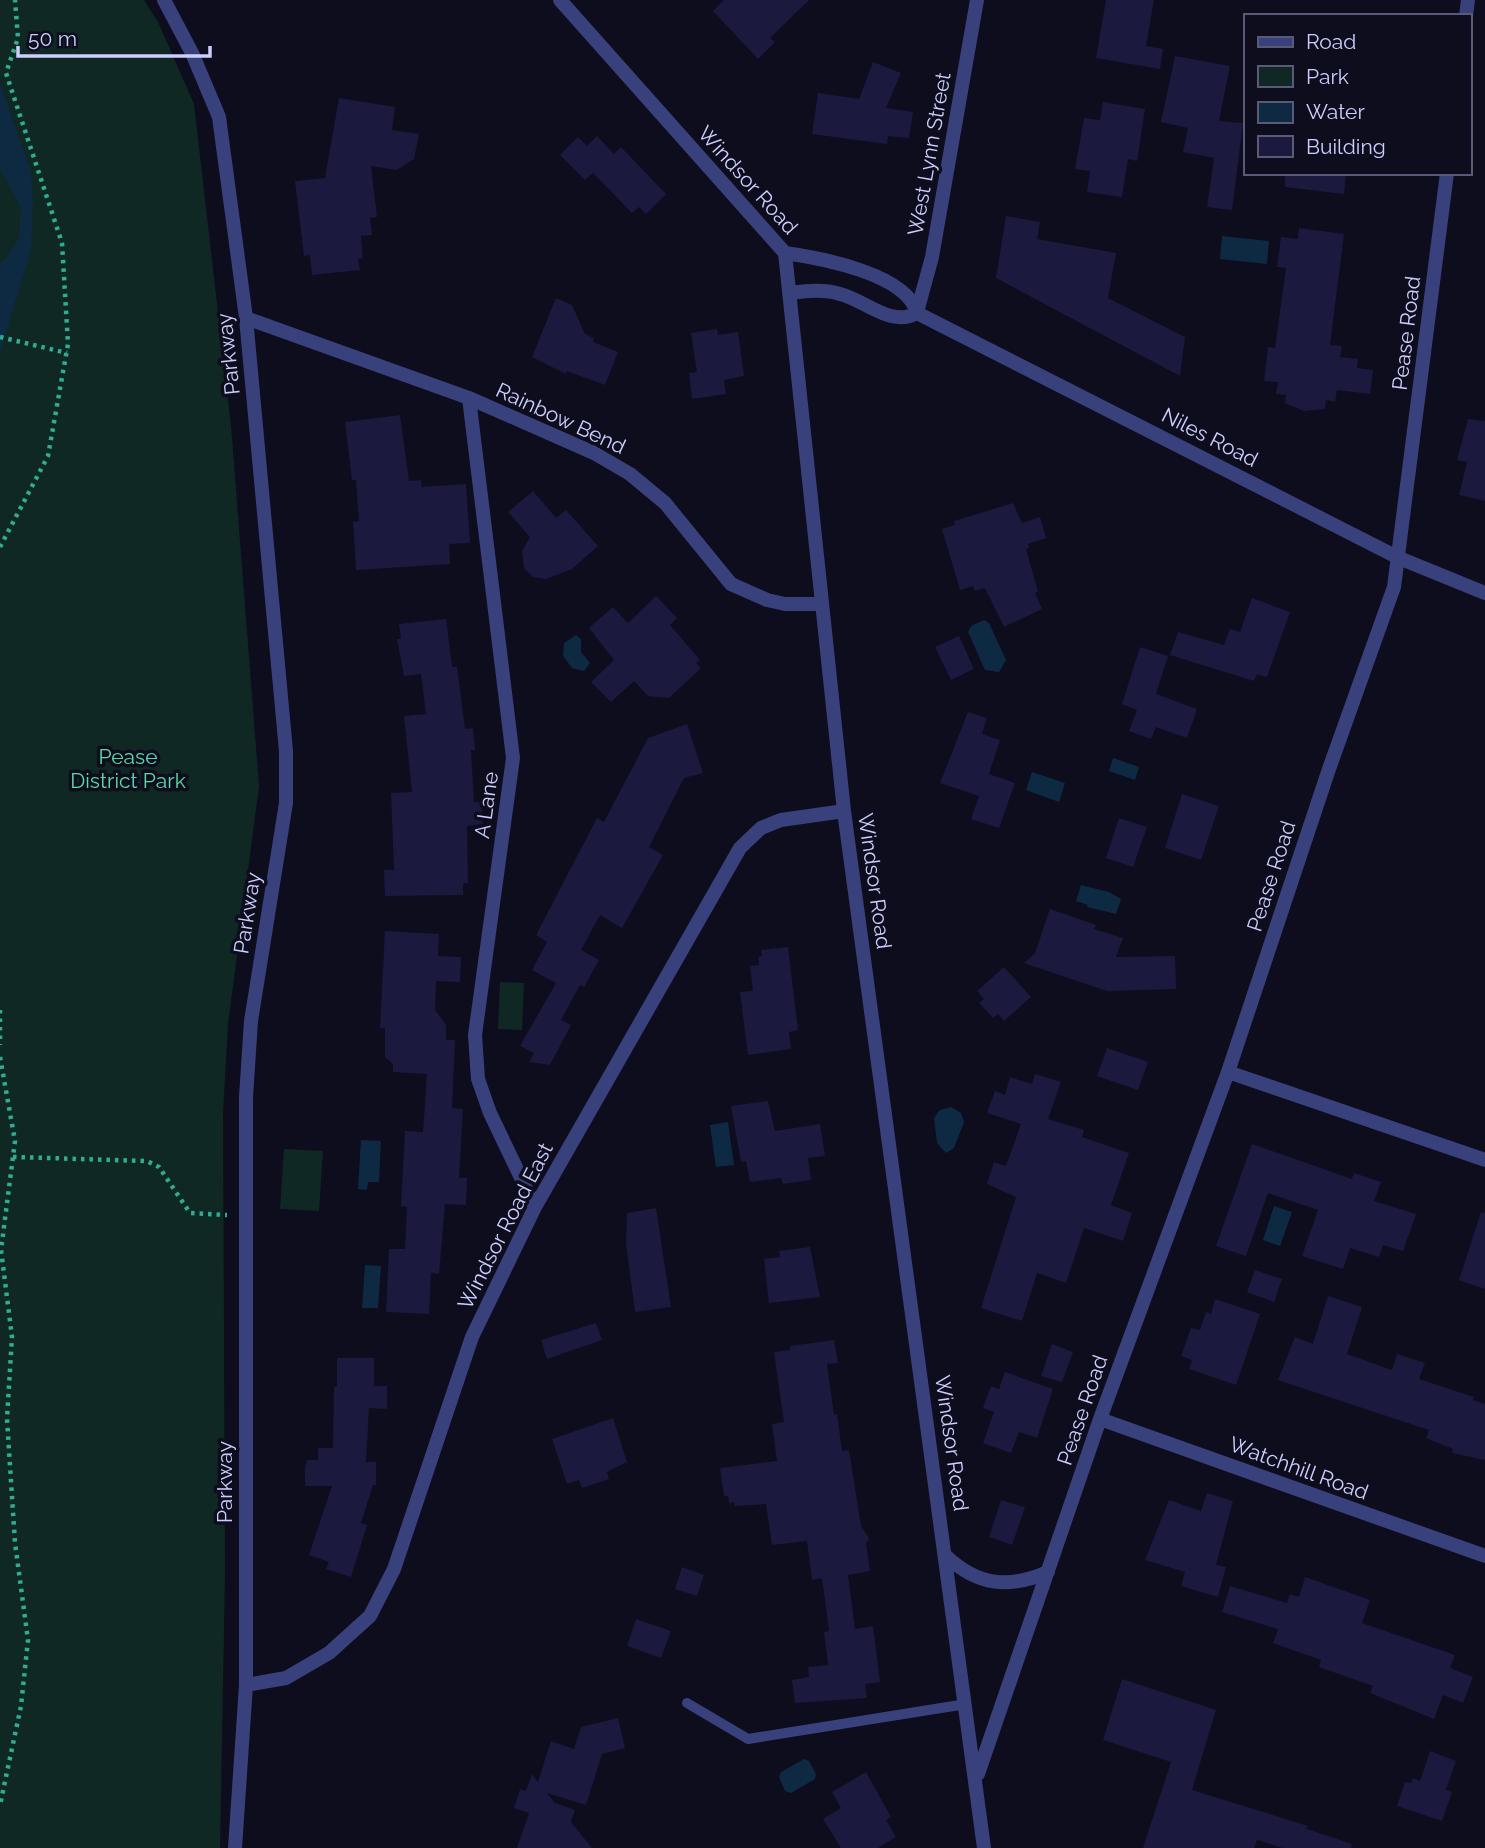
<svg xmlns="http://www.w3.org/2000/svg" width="1485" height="1848" viewBox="0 0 1485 1848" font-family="Raleway,sans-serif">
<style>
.green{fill:#102823}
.water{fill:#0d2a42}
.building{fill:#1b193e}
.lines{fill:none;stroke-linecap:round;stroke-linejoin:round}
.path{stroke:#31ac91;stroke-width:4.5;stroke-dasharray:3.5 5;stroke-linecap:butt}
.lane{stroke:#39417c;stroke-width:10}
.street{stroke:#39417c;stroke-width:14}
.labels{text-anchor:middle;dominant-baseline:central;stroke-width:7;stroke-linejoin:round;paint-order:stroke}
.street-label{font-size:21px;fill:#cccefd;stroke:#0d0d1e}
.park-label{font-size:21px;fill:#5bdaa6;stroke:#0d0d1e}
</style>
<rect width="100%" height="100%" fill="#0d0d1e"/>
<path class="green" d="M0,0h144l14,22 36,82 37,321 28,361 -31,238 -5,90 2,459 -5,275h-220z
M500,982l24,1 -2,47 -24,-1z
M284,1149l39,2 -4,60 -39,-2z"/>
<path class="water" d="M0,83l31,89 2,29 -2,48 -31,104v-89l7,-6 12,-21 2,-29 -21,-39z
M1222,236l47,5 -2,23 -47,-5z
M984,620l5,3 17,37 -7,12 -14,-2 -17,-38 3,-6z
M576,635l5,4v13l9,11 -6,8 -12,-3 -9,-12 1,-13z
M1113,758l26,9 -4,13 -26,-9z
M1032,772l33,11 -6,19 -33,-12z
M1081,885l28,7 12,7 -5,15 -29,-7 1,-2 -12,-4z
M951,1107l10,6 3,9 -10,26 -8,5 -9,-10 -3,-25 6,-8z
M728,1122l6,43 -18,2 -6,-42z
M361,1140l20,1 -2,41h-11l-1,8 -9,-1z
M1274,1206l18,6 -12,34 -17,-6z
M365,1265l16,1 -3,42h-16z
M804,1759l5,2 7,13 -1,5 -24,14 -6,-2 -6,-14 2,-5z"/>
<path class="building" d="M724,0h85l-39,38 5,4 -17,17 -45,-48z
M1106,0h48l-8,46 17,3 -3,20 -64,-11z
M1175,56l55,10 -11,55 24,2 -11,87 -25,-3 7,-49 -31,-6 5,-24 -27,-6z
M873,62l28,11 -15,35 27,4 -4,26 -21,-2 -1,8 -75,-10 6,-41 41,6z
M339,98l56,9 -3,23 27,4 -5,25 -17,11 -26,-4 6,51 -7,1 2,17 -11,1 2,22 -5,1 2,11 -48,5 -2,-20 -6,1 -9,-75 30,-3z
M1103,102l42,7 -8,52 -9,-2 -6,38 -35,-5 3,-21 -15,-2 9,-51 16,2z
M597,136l17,18 7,-7 45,47 -20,20 -7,-7 -7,6 -39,-40 -8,7 -25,-25 18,-18 9,9z
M1285,173h61l-2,21 -59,-7z
M1006,216l34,6 -3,17 79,14 -8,45 77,39 -5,39 -184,-98z
M1299,228l45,6 -14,111 12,1 -2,11 18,2 -1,9 16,2 -3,24 -33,-4 -2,12 -9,-2 -1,9 -21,2 -19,-8 1,-8 -10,-1 2,-12 -14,-1 4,-34 7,1 11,-80 -9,-1 4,-30 17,2z
M556,298l16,7 13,29 9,4 -1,4 25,10 -13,33 -38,-14 -1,3 -34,-17z
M717,329l1,6 20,-3 6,44 -20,4 2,14 -34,5 -3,-26 8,-1 -6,-39z
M400,415l9,66 12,-1 1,7 44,-3 4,59 -21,1 1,20 -94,6 -3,-48 6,-1 -3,-41h-4l-7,-58z
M1468,419l17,2v80l-26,-6 8,-33 -10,-2z
M533,491l23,27 10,-8 32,36 -26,23 -26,10 -13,-2 -9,-9 -2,-17 8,-14 -22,-25z
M1013,503l9,20 18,-6 6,21 -18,6 1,4 -3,1 12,43 -3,1 7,16 -38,18 -19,-39 -10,3 -2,-5 -13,4 -18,-61 13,-4 -1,-4z
M656,596l21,22 -7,7 30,35 -4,3 5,5 -32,30 -21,-2 -14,-15 -23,21 -20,-20 23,-22 -25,-32 24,-21 15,16z
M1252,598l38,14 -23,65 -10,-3 -3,7 -84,-26 8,-23 46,13 6,-16 10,3z
M446,619l6,48h5l8,62 8,-1 2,22h-4l3,52h7l2,22 -16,2 1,57h-5v12l-78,1 -1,-26h10l-3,-77 21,-1 -8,-76 22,-2 -5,-40 -17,2 -7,-37h4l-2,-15z
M959,636l15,33 -23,11 -16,-33z
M1140,647l28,9 -12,38 41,15 -10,29 -31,-11 -5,12 -22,-8 8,-21 -15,-6z
M968,712l19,6 -5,16 18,6 -11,34 26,9 -16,45 -28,-9 8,-23 -39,-13z
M687,724l16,49 -19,5 -35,69 14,8 -41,73 -22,-13 -19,35 18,10 -15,27 -4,-2 -19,35 10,5 -21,40 -21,-3 5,-9 -14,-7 36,-63 -24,-13 15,-28 -11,-7 61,-117 7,4 44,-84z
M1182,794l37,12 -18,54 -36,-12z
M1119,818l28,9 -14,40 -27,-9z
M1050,909l46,16 -2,4 29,9 -7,19 59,-1 1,33 -69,2 -83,-28 11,-10z
M385,931l54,3 -1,22 23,1 -1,25 -24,-1 -1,29 11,15v15h9l-3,68 11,1 -4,69h8l-1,27 -21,-1 -6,70 -8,-1 -2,41 -43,-2 3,-63h16l2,-42 -6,-1 4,-75 18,1 4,-58 -34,-2v-8l-8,-7v-29h-5z
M788,947l10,83 -9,2 2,17 -43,6 -8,-63 13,-1 -3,-25 9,-1 -1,-8 4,-1 -1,-6z
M1004,967l27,30 -27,24 -6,-7 -5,4 -14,-15 5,-4 -7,-8z
M1107,1048l41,14 -10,28 -41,-14z
M1035,1074l26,8 -13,37 36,11 -2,7 47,16 -18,52 21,8 -9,28 -39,-13 -18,55 -29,-10 -15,48 -41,-13 35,-111 -29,-13 7,-22 12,4 15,-42 -34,-11 8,-22 10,4 5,-18 22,7z
M768,1101l7,30 45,-7 5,32 -17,2 3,22 -28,4 -2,-6 -31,4 -4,-21 -5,1 -10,-56z
M1252,1144l100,35 2,-6 27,9 -7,19 42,13 -13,37 -20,-6 -4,12 -29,-9 -7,21 -41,-13 16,-46 -50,-17 -22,63 -30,-10z
M656,1208l15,99 -36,5 -9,-68 1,-31z
M1481,1212l4,1v76l-26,-9z
M810,1247l10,50 -51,6 -5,-44 16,-2 -1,-6z
M1255,1270l27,9 -8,23 -27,-10z
M1328,1296l34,11 -15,47 45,16 5,-16 28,9 -6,16 55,18 -1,3 12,4v56l-33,-7 1,-4 -27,-11 3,-8 -151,-50 17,-43 18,7z
M1215,1299l45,15 -24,71 -47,-16 3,-9 -11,-4 10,-28 9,2 6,-18 5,2z
M596,1323l6,17 -55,19 -6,-19z
M834,1340l4,23 -11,1 7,51 3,-1 5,37 7,-1 12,76 8,12 -3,6 4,27 -22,4 7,54 18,-3 7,56 -15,2 2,14 -72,5 -3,-23 17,-3 -1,-10 20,-2 -4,-33 5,-1 -7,-53 -10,2 -5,-39 -35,4 -6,-41 -31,2 -1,-4 -5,1 -1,-7h-4l-4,-28 57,-7 -5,-37 12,-2 -10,-70 16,-2v-4z
M1052,1344l21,8 -11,30 -21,-6z
M337,1358h37v28h13v23l-18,-1 -3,54h10v23h-3l-12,38 6,2 -16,52 -25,-8 3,-7 -20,-7 23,-69h-27v-18l2,-8h11v-12h15l1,-61 3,-1z
M1005,1372l48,17 -16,49 -18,-6 -8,21 -28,-10 11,-31 -11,-4 8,-22 8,3z
M613,1418l14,44 -20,10 2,7 -27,9 -3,-8 -12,4 -15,-45z
M1207,1493l26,8 -17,64 10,2 -8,30 -37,-11 4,-14 -40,-12 24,-60 32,11z
M1001,1500l24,7 -13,38 -23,-8z
M682,1567l22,8 -7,21 -22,-7z
M1305,1577l65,23 -8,23 93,32 -5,13 23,9 -10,26 -20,-8 -9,24 -64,-26 3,-7 -54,-19 2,-7 -48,-17 5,-14 -56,-17 8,-26 57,17 3,-9 9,3z
M636,1619l35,12 -10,27 -34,-12z
M1122,1679l94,31 -24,80 116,36 -1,3 45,15 -1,4h-68l-26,-8 -3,8h-111l28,-86 -68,-22z
M618,1718l7,30 -23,6 -16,51 -39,-12 8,10 20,7 -4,12 21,26h-75l12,-35 -15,-5 6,-19 6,2 6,-17 6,8 13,-41 23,8 7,-22z
M1430,1751l26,10 -10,29 6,2 -10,29 -45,-15 8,-24 6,1 2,-5 7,3z
M866,1772l25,45 -5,3 10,17 -18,11h-37l-18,-29 18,-11 -9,-16z"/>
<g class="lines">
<path class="path" d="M0,337l67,16
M0,547l48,-91 20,-112 -6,-101 -56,-170 12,-35 -3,-38
M0,1010v35
M0,1057l15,84 -14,109 11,87 -5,82 8,124 13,97 -7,66 -21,99
M13,1157l134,4 12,6 31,46 37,2"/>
<path class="lane" d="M687,1703l61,36 218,-35"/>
<path class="street" d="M164,0l28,53 27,64 27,201 40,433v52l-35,218 -5,76v588l-11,163
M560,0l225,253 59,558 140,1037
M1466,16l2,-16
M785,253c36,5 122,21 132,60l482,245 86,35
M790,293c17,-2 33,-4 50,1 25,6 51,34 77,19
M917,312l15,-55 45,-257
M246,318l223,80 125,55 36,21 35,29 66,81 36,16 18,4h35
M469,398l44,360 -38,277 3,44 12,34 45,94
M1228,1072l257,88
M1100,1419l385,137
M946,1556c32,30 63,33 102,16
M246,1685l40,-7 43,-25 41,-37 24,-47 78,-232 63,-130 205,-359 21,-20 20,-8 63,-9
M978,1774l122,-355 128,-347 101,-303 65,-182 53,-414"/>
</g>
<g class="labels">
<g class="street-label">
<text transform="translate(929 154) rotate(-80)">West Lynn Street</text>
<text transform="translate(748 180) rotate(48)">Windsor Road</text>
<text transform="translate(1406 333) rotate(-83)">Pease Road</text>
<text transform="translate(228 354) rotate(-96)">Parkway</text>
<text transform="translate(561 418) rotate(25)">Rainbow Bend</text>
<text transform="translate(1210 437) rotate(27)">Niles Road</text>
<text transform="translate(486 805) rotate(-82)">A Lane</text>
<text transform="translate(1271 876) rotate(-72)">Pease Road</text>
<text transform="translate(875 881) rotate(82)">Windsor Road</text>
<text transform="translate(247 913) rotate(-81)">Parkway</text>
<text transform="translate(505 1226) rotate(-63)">Windsor Road East</text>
<text transform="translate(1082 1410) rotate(-71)">Pease Road</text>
<text transform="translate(952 1443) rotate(82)">Windsor Road</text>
<text transform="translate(1299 1468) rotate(20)">Watchhill Road</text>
<text transform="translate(224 1482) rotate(-90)">Parkway</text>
</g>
<g class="park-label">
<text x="128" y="756">Pease<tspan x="128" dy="24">District Park</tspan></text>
</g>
</g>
<rect x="1244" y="14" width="228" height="161" fill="#0d0d1e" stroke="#595a77" stroke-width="2"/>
<rect x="1258" y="37" width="35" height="10" fill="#39417c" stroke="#595a77" stroke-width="2"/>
<text x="1306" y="49" font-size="21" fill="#cccefd">Road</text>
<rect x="1258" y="66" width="35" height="21" fill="#102823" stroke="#595a77" stroke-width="2"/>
<text x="1306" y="84" font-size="21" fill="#cccefd">Park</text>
<rect x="1258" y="102" width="35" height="21" fill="#0d2a42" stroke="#595a77" stroke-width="2"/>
<text x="1306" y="119" font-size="21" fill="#cccefd">Water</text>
<rect x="1258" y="136" width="35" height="21" fill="#1b193e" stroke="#595a77" stroke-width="2"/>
<text x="1306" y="154" font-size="21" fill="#cccefd">Building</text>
<path d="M18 46v10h192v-10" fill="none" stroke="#cccefd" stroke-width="3.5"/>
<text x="28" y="46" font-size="21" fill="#cccefd" stroke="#0d0d1e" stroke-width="5" paint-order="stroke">50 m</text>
</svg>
